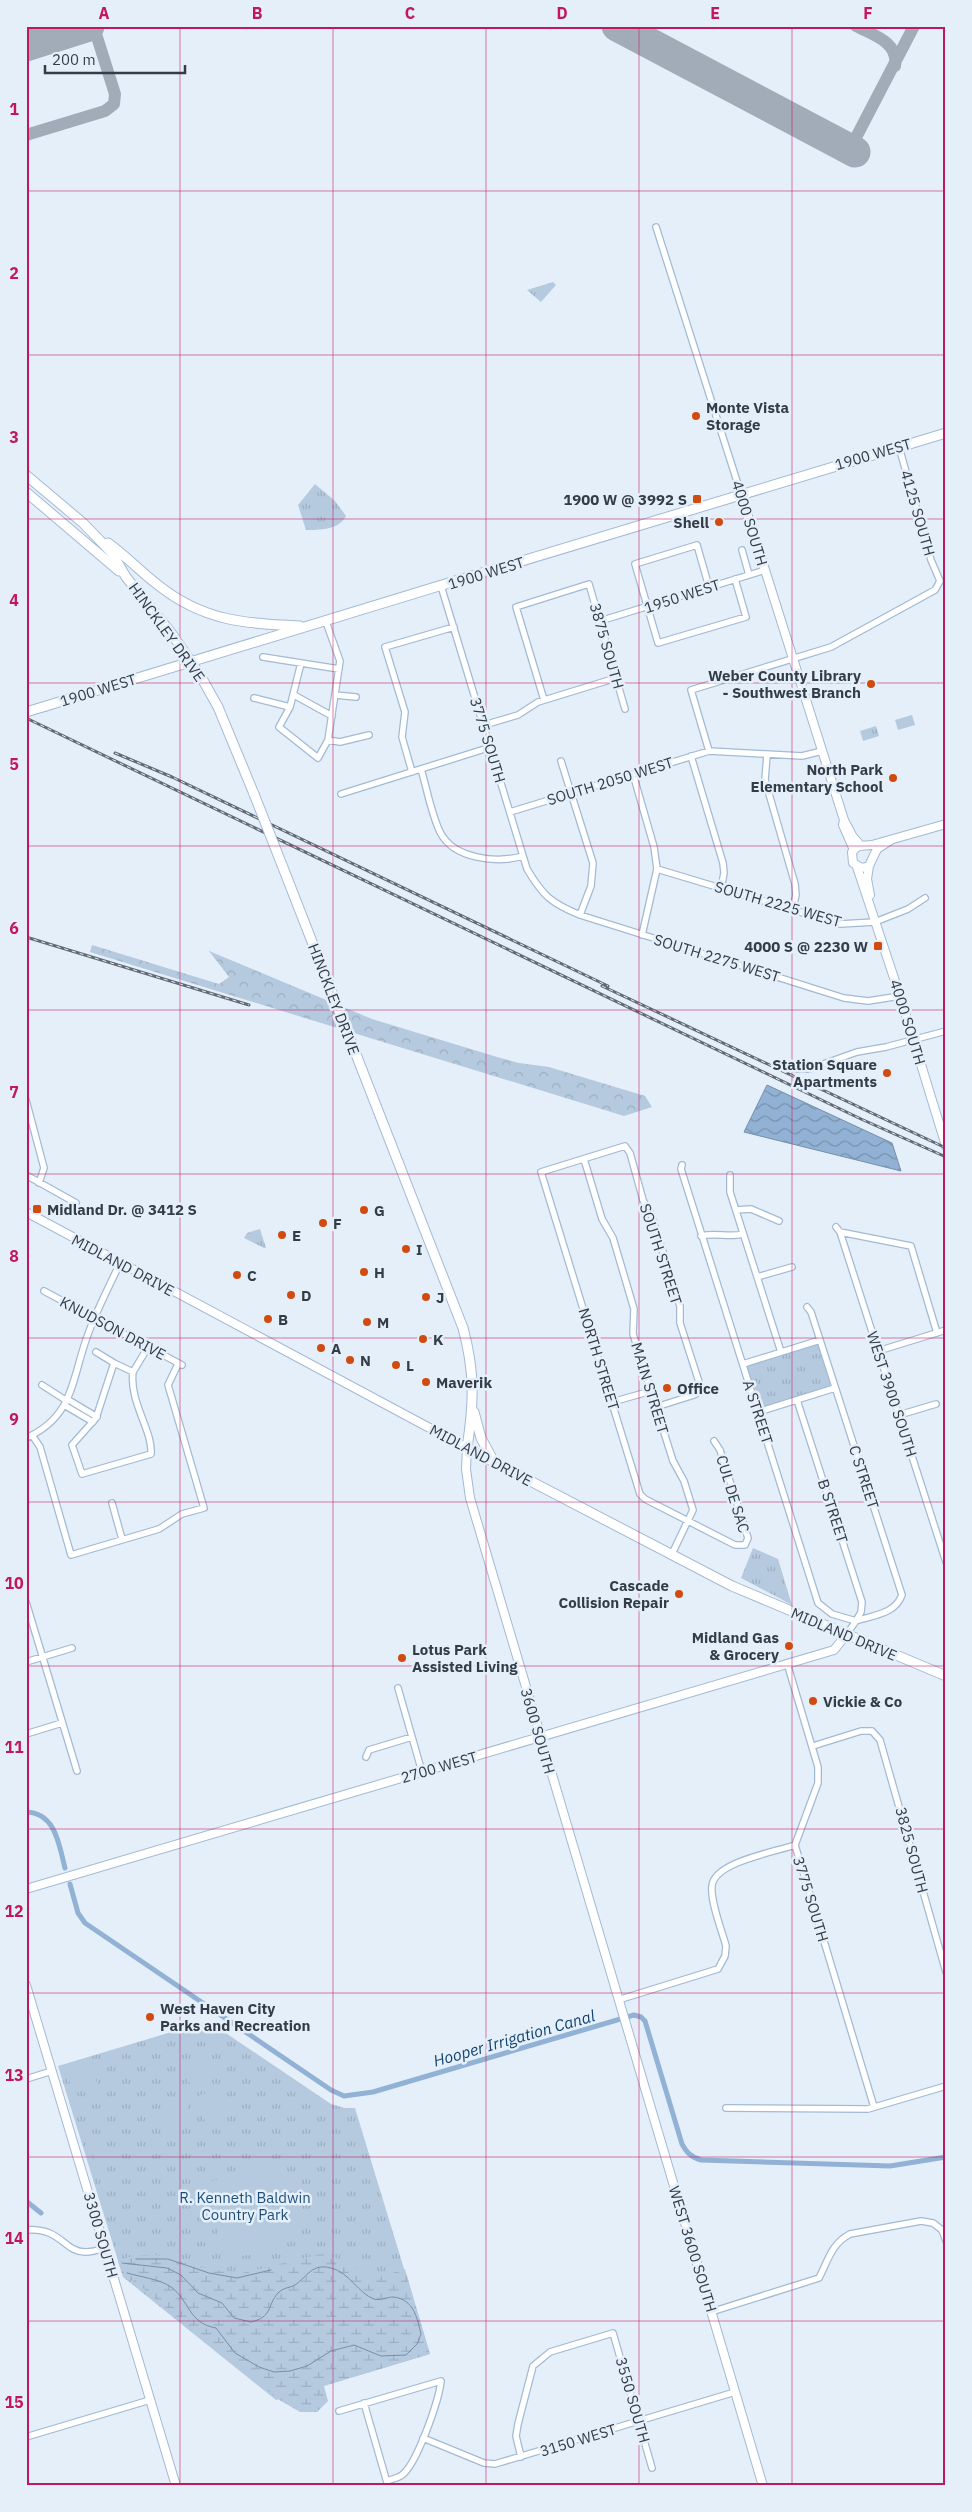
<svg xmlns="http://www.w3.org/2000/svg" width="972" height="2512" viewBox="0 0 972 2512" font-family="'IBM Plex Sans',sans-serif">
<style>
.grass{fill:url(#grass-tufts)}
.forest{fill:url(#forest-crowns)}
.wetland{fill:url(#wetland-marsh)}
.pitch{fill:#b5cadf}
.water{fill:url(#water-waves);stroke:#758faa}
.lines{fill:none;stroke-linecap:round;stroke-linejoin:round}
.stream{stroke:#758faa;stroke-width:1}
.canal{stroke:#91b2d4;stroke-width:5}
.taxiway{stroke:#a2acb8;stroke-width:12}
.runway{stroke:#a2acb8;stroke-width:31}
.street-casing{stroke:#a2bad4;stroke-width:8}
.secondary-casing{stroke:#a2bad4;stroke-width:10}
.primary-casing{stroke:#a2bad4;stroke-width:11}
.street{stroke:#fff;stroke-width:5.5}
.secondary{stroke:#fff;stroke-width:8}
.primary{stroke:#fff;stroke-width:9}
.rail-casing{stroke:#606a75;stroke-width:3}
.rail{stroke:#e5effa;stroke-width:1;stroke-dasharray:4;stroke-linecap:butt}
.primary-bridge-casing{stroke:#a2bad4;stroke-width:11;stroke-linecap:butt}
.primary-bridge{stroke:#fff;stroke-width:9}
.grid{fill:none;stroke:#c2185b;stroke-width:1;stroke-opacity:0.55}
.poi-dot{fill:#d14b11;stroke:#e5effa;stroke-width:2}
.labels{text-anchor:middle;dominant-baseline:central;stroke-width:5;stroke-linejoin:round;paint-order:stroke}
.poi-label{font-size:15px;font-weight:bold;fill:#333d48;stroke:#e5effa;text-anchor:start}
.street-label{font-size:15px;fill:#333d48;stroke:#e5effa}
.park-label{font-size:15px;fill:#1e4f7b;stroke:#e5effa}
.water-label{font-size:16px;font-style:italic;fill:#11436f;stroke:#e5effa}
.neatline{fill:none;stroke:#c2185b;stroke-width:2}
.grid-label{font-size:16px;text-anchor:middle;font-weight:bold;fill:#c2185b}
</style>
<defs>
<pattern id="grass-tufts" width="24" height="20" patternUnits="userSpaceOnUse" patternTransform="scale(1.25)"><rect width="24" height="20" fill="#b5cadf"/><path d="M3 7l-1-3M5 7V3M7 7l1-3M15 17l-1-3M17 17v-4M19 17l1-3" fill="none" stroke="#9caec1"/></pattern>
<pattern id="forest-crowns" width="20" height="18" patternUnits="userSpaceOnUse" patternTransform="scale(1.25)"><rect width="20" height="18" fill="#b5cadf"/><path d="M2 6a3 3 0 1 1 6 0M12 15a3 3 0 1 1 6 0" fill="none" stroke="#9caec1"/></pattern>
<pattern id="wetland-marsh" width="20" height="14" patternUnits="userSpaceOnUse" patternTransform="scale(1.25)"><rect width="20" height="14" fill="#b5cadf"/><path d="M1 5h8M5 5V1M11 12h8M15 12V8" fill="none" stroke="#9caec1"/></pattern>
<pattern id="water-waves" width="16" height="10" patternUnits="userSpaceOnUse" patternTransform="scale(1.25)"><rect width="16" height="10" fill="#91b2d4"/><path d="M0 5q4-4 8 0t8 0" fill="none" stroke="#7792ae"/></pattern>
</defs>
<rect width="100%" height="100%" fill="#e5effa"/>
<path class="grass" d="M553,282l3,3 -15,17 -14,-12z
M315,484l20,17 11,15c-7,14 -26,14 -40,14l-8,-25z
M912,715l3,10 -17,5 -3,-10z
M876,726l3,10 -16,5 -3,-10z
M260,1229l6,19h-2l-20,-10 3,-5z
M818,1342l15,45 -73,24 -14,-46z
M753,1548l25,11 14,46 -51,-27z
M208,2021l123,83 14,4h10l75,246 -154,46 -153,-123 -65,-211z"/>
<path class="forest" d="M92,945l127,39 10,-7 -20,-26 163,68 125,38 22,6 30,4 96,29 7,11 -28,9 -534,-164z"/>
<path class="wetland" d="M325,2253l26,12 20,15 34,-11 25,85 -106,32 4,15 -11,11h-17l-24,-14 -44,-40 -63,-47 -32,-28 -14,-7 -5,-15 14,-5 23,-1 13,2 26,9 44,8z"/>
<path class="pitch" d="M90,2059l8,27 -25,7 -8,-26z
M204,2059l7,21 -17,5 -5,-3 -5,-17z
M218,2090l8,23 -23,7 -6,-18 3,-7z
M181,2101l6,3 5,19 -23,7 -6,-24z
M100,2143l5,20 -9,3 -6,-20z
M278,2161l11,36 -76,24 -11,-37z
M291,2201l11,37 -76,23 -11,-37z"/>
<path class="water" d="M767,1085l125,58 9,28 -157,-39z"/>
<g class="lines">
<path class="stream" d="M136,2259h32l41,14 28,5 34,-8
M122,2263l45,5 14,7 17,18 24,10 12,15 17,4c22,-5 16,-17 27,-29 6,-6 12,-5 17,-8 13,-9 17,-22 36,-17 18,4 28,26 43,31 7,2 13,-2 19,-2 21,2 24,21 28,37l-4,10 -11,11 -25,1 -27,-11 -23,6 -24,15 -17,5 -16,1 -15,-5 -24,-14 -19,-25c-28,-5 -26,-27 -45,-41 -12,-8 -30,-10 -44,-14"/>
<path class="canal" d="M26,1812c30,1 33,33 39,56
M70,1884l8,29 7,10 246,167 13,6 29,-4 261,-77 7,2 4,4 37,123c5,9 9,13 19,16l189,6 56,-9
M26,2201l15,12"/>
<path class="taxiway" d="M856,26c17,9 43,16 39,40
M26,135l79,-24 9,-7 1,-10 -18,-57 -8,-7 -15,1
M850,149l64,-123"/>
<path class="runway" d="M617,26l238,126
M26,46l63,-20"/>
<g class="street-casing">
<path id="street" d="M656,227l85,267
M742,550l7,25
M441,586l86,283c16,27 24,34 53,46l264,83 24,3 32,-5
M709,587l-12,-42 -62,19 23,79 88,-26 -11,-38
M600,621l165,-51
M263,657l76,12
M301,663l-11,44 -11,20 39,31 10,-18 12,-79 -14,-39
M294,695l38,21
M335,695l21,2
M254,698l36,9
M544,700l-28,-93 73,-23 36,125
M484,725l34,-10 20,-13 78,-24
M328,740l12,2 29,-7
M709,751l-18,-61 140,-43 104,-57 5,-9 -9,-21 -32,-113
M767,755l-2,25 30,104 1,11 -4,16
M691,756l32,107 1,10 -3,16
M561,761l32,102 -2,23 -11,29
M421,769c6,20 10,44 19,63 14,28 58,31 83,24
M412,772l-10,-35 3,-25 -20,-65 69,-20
M633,774l21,73 3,22 -15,66
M341,794l150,-47
M510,812l199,-61 93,5 20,-5
M657,869l183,55 35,-2 33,-13 17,-11
M796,1069h13l48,-17 29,-5 60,-16
M26,1100l18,68 -5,15
M584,1159l18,60 11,19 21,71 -1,25 40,127 11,20 9,29 -22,46
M682,1165l-1,4 137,434 14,11 24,7 -10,14
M26,1175l50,28
M730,1175v17l51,160
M736,1210l15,-1 28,12
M836,1227l4,5 106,330
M840,1232l71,14 26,87
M701,1236c15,-4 28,2 42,-2
M757,1277l35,-10
M44,1291l138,74
M807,1307l4,5 91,283c-7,19 -28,20 -46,26
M878,1351l68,-21
M96,1352l18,11
M114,1363l19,9c-4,30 20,59 18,82l-69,20 -10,-29 24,-27z
M743,1364l77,-24
M133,1372l15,-25
M42,1385l25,16
M67,1399l30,18
M797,1400l65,202 -1,10 -5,9
M612,1402l39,-11
M64,1405l29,17
M656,1407l38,-12 5,-3 1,-7 -20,-62v-17l-29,-92 -8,-14 -13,-47 -5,-7 -84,26 99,322 5,5 90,46h10l3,-7 -28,-88 -6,-9
M758,1412l77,-24
M899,1415l37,-11
M32,1435l8,12 31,108 88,-26 23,-15 22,-6 -36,-123 10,-21
M26,1438c48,-21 46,-60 61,-101 9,-26 22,-50 33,-74
M112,1503l10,36
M26,1602l51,169
M26,1662l46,-14
M787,1663l31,104v16l-23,62 79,262
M398,1688l24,84
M26,1734l36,-11
M813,1746l48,-15h11l8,9 66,232
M366,1757l3,-7 43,-13
M618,2000l100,-31 7,-13 1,-10c-4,-15 -16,-45 -14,-60 2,-24 63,-34 83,-41
M26,2079l26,-8
M726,2108l142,1 78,-23
M26,2230c35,-3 38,22 59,22 7,0 14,-2 20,-4
M711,2312l108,-34c9,-17 12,-34 31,-44l71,-13 12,2 9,7 4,11
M364,2403l24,83
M339,2411l102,-30c-2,19 -24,83 -39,94 -4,3 -10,4 -15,6
M26,2437l124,-37
M423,2438l61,25 11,1 240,-72
M521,2457l-5,-21 2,-12 15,-58 17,-14 63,-19 39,135"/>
</g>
<g class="secondary-casing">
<path id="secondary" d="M741,494l103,326 9,17 8,9
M844,820l-1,5 11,25
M891,840l-14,9 -8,17 -7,2 -9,-5 -1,-11 6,-6 14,-1 74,-21
M869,866l-2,13 3,16
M857,867l43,129 46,150
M26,1212l441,236 -1,21 4,29 293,988
M26,1889l808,-239 12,-15
M26,1985l150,501"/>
</g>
<g class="primary-casing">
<path id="primary" d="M26,475l57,48 29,30 14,24 46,57 28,41 18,32 36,87
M26,492l93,79
M108,543c18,13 33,29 50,42 45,36 88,39 142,41
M46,706c300,-92 599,-183 900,-273
M282,865l181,463c12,44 11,75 4,120l265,138 214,90
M474,1412l7,26 13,24"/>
</g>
<use href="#street" class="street"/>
<use href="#secondary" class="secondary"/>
<use href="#primary" class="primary"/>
<g class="rail-casing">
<path id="rail" d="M26,718l835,401 85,38
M115,753l57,24 436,209
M26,937l223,68
M602,986l344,162"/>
</g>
<use href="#rail" class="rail"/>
<g class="primary-bridge-casing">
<path id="primary-bridge" d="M26,712l20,-6
M254,794l28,71"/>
</g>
<use href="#primary-bridge" class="primary-bridge"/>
</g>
<path class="grid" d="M180,26v2460M333,26v2460M486,26v2460M639,26v2460M792,26v2460M26,191h920M26,355h920M26,519h920M26,683h920M26,846h920M26,1010h920M26,1174h920M26,1338h920M26,1502h920M26,1666h920M26,1829h920M26,1993h920M26,2157h920M26,2321h920"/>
<g class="poi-dot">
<circle cx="696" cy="416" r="5"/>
<rect x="692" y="494" width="10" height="10" rx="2.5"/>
<circle cx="719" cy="522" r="5"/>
<circle cx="871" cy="684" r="5"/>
<circle cx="893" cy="778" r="5"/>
<rect x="873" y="941" width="10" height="10" rx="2.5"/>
<circle cx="887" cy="1073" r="5"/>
<rect x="32" y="1204" width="10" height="10" rx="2.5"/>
<circle cx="364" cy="1210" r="5"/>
<circle cx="323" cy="1223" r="5"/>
<circle cx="282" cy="1235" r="5"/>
<circle cx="406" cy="1249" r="5"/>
<circle cx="364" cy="1272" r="5"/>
<circle cx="237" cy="1275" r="5"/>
<circle cx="291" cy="1295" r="5"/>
<circle cx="426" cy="1297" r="5"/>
<circle cx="268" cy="1319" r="5"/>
<circle cx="367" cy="1322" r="5"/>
<circle cx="423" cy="1339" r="5"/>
<circle cx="321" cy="1348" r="5"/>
<circle cx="350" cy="1360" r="5"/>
<circle cx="396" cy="1365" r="5"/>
<circle cx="426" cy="1382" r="5"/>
<circle cx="667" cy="1388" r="5"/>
<circle cx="679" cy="1594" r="5"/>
<circle cx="789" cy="1646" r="5"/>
<circle cx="402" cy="1658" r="5"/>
<circle cx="813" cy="1701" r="5"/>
<circle cx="150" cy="2017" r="5"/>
</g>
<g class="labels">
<g class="poi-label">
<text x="706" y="407">Monte Vista<tspan x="706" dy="17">Storage</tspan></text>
<text x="687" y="499" text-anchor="end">1900 W @ 3992 S</text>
<text x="709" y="522" text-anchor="end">Shell</text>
<text x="861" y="675" text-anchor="end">Weber County Library<tspan x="861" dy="17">- Southwest Branch</tspan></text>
<text x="883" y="769" text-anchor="end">North Park<tspan x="883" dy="17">Elementary School</tspan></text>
<text x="868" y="946" text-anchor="end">4000 S @ 2230 W</text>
<text x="877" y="1064" text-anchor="end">Station Square<tspan x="877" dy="17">Apartments</tspan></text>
<text x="47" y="1209">Midland Dr. @ 3412 S</text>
<text x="374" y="1210">G</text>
<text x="333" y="1223">F</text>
<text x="292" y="1235">E</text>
<text x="416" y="1249">I</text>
<text x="374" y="1272">H</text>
<text x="247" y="1275">C</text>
<text x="301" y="1295">D</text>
<text x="436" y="1297">J</text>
<text x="278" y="1319">B</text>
<text x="377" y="1322">M</text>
<text x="433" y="1339">K</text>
<text x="331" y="1348">A</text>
<text x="360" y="1360">N</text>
<text x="406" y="1365">L</text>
<text x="436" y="1382">Maverik</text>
<text x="677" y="1388">Office</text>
<text x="669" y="1585" text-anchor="end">Cascade<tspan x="669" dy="17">Collision Repair</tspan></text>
<text x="779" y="1637" text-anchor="end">Midland Gas<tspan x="779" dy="17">&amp; Grocery</tspan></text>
<text x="412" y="1649">Lotus Park<tspan x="412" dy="17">Assisted Living</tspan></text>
<text x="823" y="1701">Vickie &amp; Co</text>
<text x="160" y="2008">West Haven City<tspan x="160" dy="17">Parks and Recreation</tspan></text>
</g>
<g class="street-label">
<text transform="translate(873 454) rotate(-16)">1900 WEST</text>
<text transform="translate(918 513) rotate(74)">4125 SOUTH</text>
<text transform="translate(750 523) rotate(73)">4000 SOUTH</text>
<text transform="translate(486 573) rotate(-17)">1900 WEST</text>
<text transform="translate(682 596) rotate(-18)">1950 WEST</text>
<text transform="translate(167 632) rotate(54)">HINCKLEY DRIVE</text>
<text transform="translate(607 646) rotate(74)">3875 SOUTH</text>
<text transform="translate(98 690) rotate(-17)">1900 WEST</text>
<text transform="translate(488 740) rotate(73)">3775 SOUTH</text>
<text transform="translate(610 781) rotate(-17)">SOUTH 2050 WEST</text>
<text transform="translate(778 904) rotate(16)">SOUTH 2225 WEST</text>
<text transform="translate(717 958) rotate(17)">SOUTH 2275 WEST</text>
<text transform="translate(334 999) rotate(69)">HINCKLEY DRIVE</text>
<text transform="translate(908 1022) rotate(73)">4000 SOUTH</text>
<text transform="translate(661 1254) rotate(72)">SOUTH STREET</text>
<text transform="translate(123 1265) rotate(28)">MIDLAND DRIVE</text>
<text transform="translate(113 1328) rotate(28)">KNUDSON DRIVE</text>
<text transform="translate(599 1359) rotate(73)">NORTH STREET</text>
<text transform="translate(650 1388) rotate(73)">MAIN STREET</text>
<text transform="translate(892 1394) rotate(72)">WEST 3900 SOUTH</text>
<text transform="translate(758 1412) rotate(72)">A STREET</text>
<text transform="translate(481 1455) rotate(28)">MIDLAND DRIVE</text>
<text transform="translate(864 1477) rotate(72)">C STREET</text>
<text transform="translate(733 1494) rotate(73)">CUL DE SAC</text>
<text transform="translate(833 1511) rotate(72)">B STREET</text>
<text transform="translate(844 1634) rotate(23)">MIDLAND DRIVE</text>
<text transform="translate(538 1731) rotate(74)">3600 SOUTH</text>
<text transform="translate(439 1767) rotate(-16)">2700 WEST</text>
<text transform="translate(912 1850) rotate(75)">3825 SOUTH</text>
<text transform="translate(811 1899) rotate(73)">3775 SOUTH</text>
<text transform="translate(101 2235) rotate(74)">3300 SOUTH</text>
<text transform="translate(693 2249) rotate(73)">WEST 3600 SOUTH</text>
<text transform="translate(633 2400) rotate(74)">3550 SOUTH</text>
<text transform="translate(578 2440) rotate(-17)">3150 WEST</text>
</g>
<g class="park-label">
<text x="245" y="2197">R. Kenneth Baldwin<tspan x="245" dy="17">Country Park</tspan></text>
</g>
<g class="water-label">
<text transform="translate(514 2038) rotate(-16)">Hooper Irrigation Canal</text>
</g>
</g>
<rect width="972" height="2512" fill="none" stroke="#e5effa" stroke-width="55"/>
<path d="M45 65v8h140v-8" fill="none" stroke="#333d48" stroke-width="2.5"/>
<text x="52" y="65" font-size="15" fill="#333d48" stroke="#e5effa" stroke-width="4" paint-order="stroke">200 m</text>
<rect x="28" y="28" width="916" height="2456" class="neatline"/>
<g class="grid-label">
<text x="104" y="19">A</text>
<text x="257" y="19">B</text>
<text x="410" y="19">C</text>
<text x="562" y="19">D</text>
<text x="715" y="19">E</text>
<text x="868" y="19">F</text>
<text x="14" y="115">1</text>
<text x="14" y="279">2</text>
<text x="14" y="443">3</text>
<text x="14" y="606">4</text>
<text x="14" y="770">5</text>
<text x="14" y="934">6</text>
<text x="14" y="1098">7</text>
<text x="14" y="1262">8</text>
<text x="14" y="1425">9</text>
<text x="14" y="1589">10</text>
<text x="14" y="1753">11</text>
<text x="14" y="1917">12</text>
<text x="14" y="2081">13</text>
<text x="14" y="2244">14</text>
<text x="14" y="2408">15</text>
</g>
</svg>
